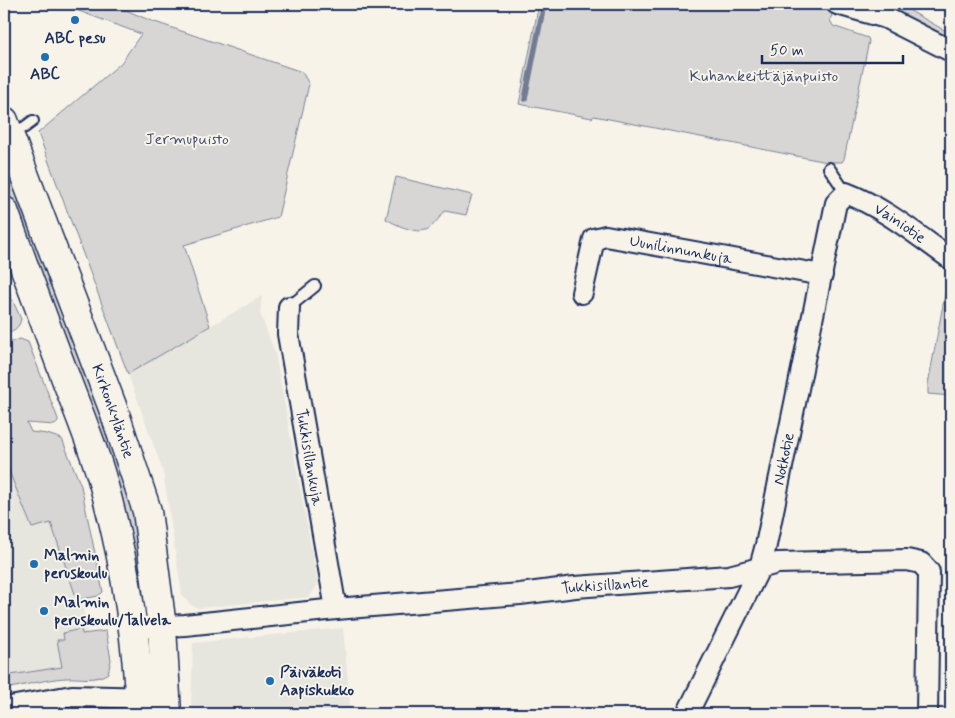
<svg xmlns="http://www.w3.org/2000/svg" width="955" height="718" viewBox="0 0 955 718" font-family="Mynerve,sans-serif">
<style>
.built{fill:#e6e5de}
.green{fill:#d7d6d4;stroke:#798299}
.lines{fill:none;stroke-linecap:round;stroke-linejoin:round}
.stream{stroke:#727c95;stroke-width:5.5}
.lane-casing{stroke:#1b2f5e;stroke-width:14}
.street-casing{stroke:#1b2f5e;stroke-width:24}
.secondary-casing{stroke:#1b2f5e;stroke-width:31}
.lane{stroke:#f7f3e8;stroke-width:10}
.street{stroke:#f7f3e8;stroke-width:20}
.secondary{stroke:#f7f3e8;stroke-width:28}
.poi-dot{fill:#1f6fb2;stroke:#f7f3e8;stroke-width:2}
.labels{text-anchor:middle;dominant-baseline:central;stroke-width:4;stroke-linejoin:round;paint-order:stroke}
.poi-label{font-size:16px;font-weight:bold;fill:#1b2f5e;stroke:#f7f3e8;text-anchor:start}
.park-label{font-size:16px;fill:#415076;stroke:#f7f3e8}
.street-label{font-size:16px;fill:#1b2f5e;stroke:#f7f3e8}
</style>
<rect width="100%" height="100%" fill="#f7f3e8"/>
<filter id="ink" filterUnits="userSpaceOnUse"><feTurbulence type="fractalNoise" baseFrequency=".02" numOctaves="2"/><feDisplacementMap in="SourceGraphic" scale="10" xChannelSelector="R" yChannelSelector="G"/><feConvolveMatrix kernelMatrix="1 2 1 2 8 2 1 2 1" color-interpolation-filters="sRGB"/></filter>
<g filter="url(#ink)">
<path class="built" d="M262,296l-2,17 15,40 43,231 -9,13 -110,11 -8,-3 -9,-10 -19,-124 -35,-97z
M4,454l72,100 16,115 -88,20z
M343,628l8,86h-160l2,-71z
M64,709l34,5h-62z"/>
<path class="green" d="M60,4h52l37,16 153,52 7,12 -31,133 -94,28 26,81 -82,48 -90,-241 83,-70 20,-29z
M539,4h278l16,8 -3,8 3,6 35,12 1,3 -25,118 -2,3h-15l-233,-46 -2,2 -73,-14z
M893,4h5l53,30v7l-58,-32z
M4,158l22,45 104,293 14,70 -11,2 -54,-185 -75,-200z
M396,177l76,18 -6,20 -21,-4c-5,5 -9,12 -14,16 -11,10 -34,-2 -45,-8z
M949,273l2,1v122l-23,-2v-10z
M4,281l17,38c-2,10 -8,12 -17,15z
M20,339l8,3 30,77v3l-3,3 -28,-2 4,9 16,2 15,5 19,47 22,106 -5,4 -21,4 -26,-77 -19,5 -28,-69v-85l5,-2 -5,-13v-15z
M81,629l1,5 24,-3 5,29 -3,13c-13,9 -27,4 -42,5 -21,1 -42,8 -62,11v-13l58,-9 -5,-27h7l-1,-7z"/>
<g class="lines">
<path class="stream" d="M525,99l19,-95"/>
<g class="lane-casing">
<path id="lane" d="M9,134l16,-7 8,-6
M829,168l17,25
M289,307l26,-21"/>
</g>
<g class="street-casing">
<g id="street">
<path d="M837,4l49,14 65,33"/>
<path id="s1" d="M582,293l12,-54 12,-3 216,39"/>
<path id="s2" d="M289,307l-1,27 48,275"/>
<path id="s3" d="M133,628l52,-3 151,-16 184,-15 55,-7 154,-11 49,-13 129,-3 14,3 8,9 -2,142"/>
<path d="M4,708l68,-12 81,2"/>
<path id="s4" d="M687,714l73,-147 6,-22 70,-342 10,-10c39,15 72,43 105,66"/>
</g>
</g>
<g class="secondary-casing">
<g id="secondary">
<path id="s5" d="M4,121l110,290 33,100 15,116 5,87"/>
<path d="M4,211c20,56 41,112 62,168 12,32 25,63 35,96 22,77 36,159 39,239"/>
</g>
</g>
<use href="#lane" class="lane"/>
<use href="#street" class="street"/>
<use href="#secondary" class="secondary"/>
</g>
</g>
<g class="poi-dot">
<circle cx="75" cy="20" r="5"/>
<circle cx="45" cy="57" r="5"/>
<circle cx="34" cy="564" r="5"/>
<circle cx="44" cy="611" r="5"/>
<circle cx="270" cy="681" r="5"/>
</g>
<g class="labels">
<g class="poi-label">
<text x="75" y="38" text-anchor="middle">ABC pesu</text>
<text x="45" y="74" text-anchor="middle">ABC</text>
<text x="44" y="555">Malmin<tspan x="44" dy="18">peruskoulu</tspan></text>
<text x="54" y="602">Malmin<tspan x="54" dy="18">peruskoulu/Talvela</tspan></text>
<text x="280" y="672">Päiväkoti<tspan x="280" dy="18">Aapiskukko</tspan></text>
</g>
<g class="park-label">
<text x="764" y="76">Kuhankeittäjänpuisto</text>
<text x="187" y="139">Jermupuisto</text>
</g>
<g class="street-label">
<text stroke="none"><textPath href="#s4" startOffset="612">Vainiotie</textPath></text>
<text stroke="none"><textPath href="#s1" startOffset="144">Uunilinnunkuja</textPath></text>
<text stroke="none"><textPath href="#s5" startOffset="310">Kirkonkyläntie</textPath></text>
<text stroke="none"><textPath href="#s2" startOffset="152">Tukkisillankuja</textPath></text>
<text stroke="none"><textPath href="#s4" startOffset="275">Notkotie</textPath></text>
<text stroke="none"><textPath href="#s3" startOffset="474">Tukkisillantie</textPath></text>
</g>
</g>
<rect width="955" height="718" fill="none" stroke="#f7f3e8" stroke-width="20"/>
<rect x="10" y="10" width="935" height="698" fill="none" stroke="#1b2f5e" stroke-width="2" filter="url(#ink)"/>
<path d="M762 55v8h141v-8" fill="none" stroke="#1b2f5e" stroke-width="2.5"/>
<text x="770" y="55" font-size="15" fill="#1b2f5e" stroke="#f7f3e8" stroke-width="4" paint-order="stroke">50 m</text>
</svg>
